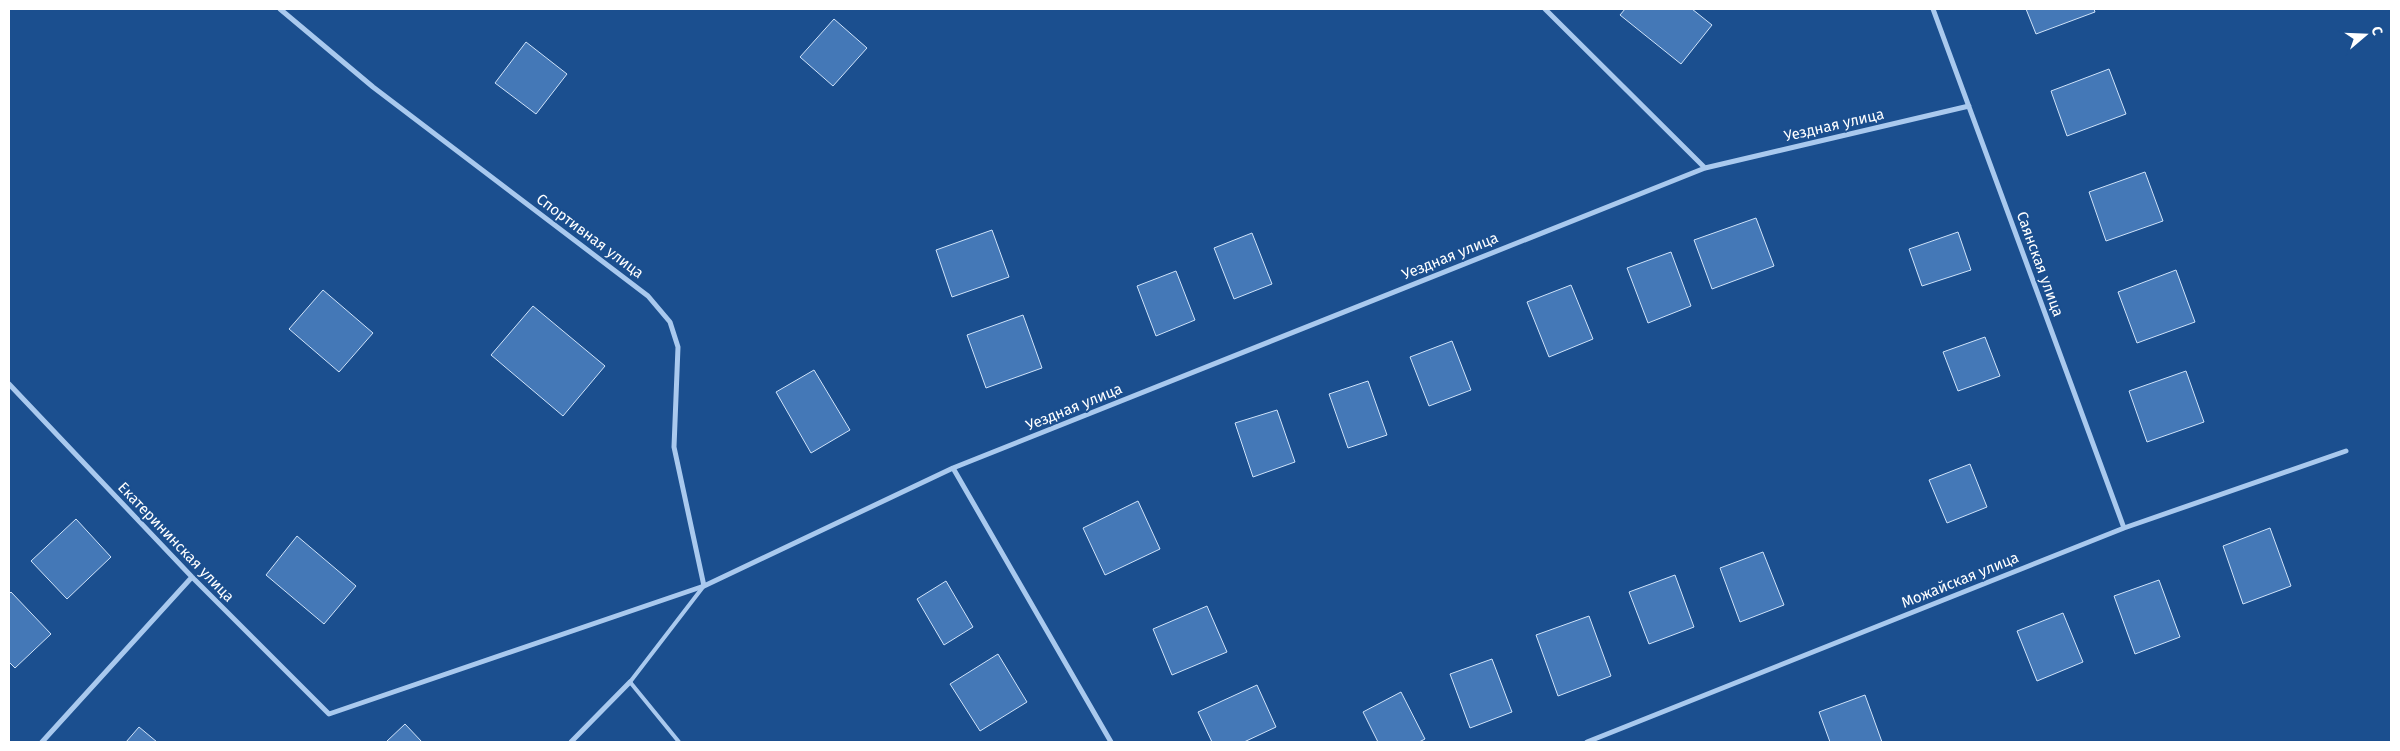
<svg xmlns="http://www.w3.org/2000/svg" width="2400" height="751" viewBox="0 0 2400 751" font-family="'Fira Sans',sans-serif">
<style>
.building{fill:#4478b7;stroke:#cfe3fa}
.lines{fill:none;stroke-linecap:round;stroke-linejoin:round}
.service{stroke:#a9c9ee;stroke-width:4}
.minor{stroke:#a9c9ee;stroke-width:5}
.labels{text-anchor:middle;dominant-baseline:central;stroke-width:4;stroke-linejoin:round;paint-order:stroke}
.street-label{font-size:15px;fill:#fff;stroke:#1b4f8f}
</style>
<rect width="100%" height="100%" fill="#1b4f8f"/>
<path class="building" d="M1625,9h67l20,16 -31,39 -61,-49z
M2026,9h68l1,3 -59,22z
M834,19l33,29 -34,38 -33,-29z
M526,42l41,32 -31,40 -41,-31z
M2109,69l17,45 -59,22 -16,-45z
M2145,172l18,49 -57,20 -17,-49z
M1756,218l18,48 -62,23 -18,-49z
M992,230l17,47 -57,20 -16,-47z
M1958,232l13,38 -49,16 -13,-37z
M1252,233l20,51 -38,15 -20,-51z
M1671,252l20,54 -43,17 -21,-55z
M2176,270l19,52 -58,21 -19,-51z
M1176,271l19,49 -39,16 -19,-50z
M1571,285l22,54 -44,18 -22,-55z
M323,290l50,43 -34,39 -50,-43z
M533,306l72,60 -42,50 -72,-61z
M1023,315l19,53 -56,20 -19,-53z
M1985,337l15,39 -42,15 -15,-39z
M1452,341l19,49 -42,16 -19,-49z
M814,370l36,60 -39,23 -35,-61z
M2186,371l18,51 -57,20 -18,-51z
M1368,381l19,54 -39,13 -19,-54z
M1277,410l18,52 -42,15 -18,-54z
M1970,464l17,43 -40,16 -18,-43z
M1138,501l22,48 -55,26 -22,-47z
M76,519l35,38 -44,42 -36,-38z
M2270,528l21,58 -48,18 -20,-58z
M297,536l59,50 -32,38 -58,-49z
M1763,552l21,53 -44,17 -20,-54z
M1675,575l19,52 -45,17 -20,-52z
M2159,580l21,57 -45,17 -21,-58z
M946,581l27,46 -29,18 -27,-46z
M11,592l40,42 -36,34 -6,-6v-68z
M1207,606l20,46 -55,23 -19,-46z
M2063,613l20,49 -46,19 -20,-50z
M1589,616l22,60 -53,20 -22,-61z
M998,654l29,48 -47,29 -30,-47z
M1492,659l20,53 -42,16 -20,-54z
M1257,685l19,42 -32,15h-32l-14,-30z
M1401,692l24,47 -6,3h-41l-15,-30z
M1865,695l17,47h-52l-11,-30z
M405,724l17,18h-36z
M139,727l18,15h-31z"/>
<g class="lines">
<path class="service" d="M679,742l-49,-60 73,-95"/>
<path class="minor" d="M280,9l93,78 275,209 22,26 8,25 -4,100 30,139
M1545,9l160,159
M1933,9l191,519
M9,384l183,193 137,137 375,-128 249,-118 158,274
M953,468l752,-300 264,-62
M42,742l150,-165
M571,742l59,-60
M1587,742l537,-214 222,-77"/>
</g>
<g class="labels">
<g class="street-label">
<text transform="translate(1834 125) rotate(-13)">Уездная улица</text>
<text transform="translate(590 236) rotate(37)">Спортивная улица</text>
<text transform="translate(1450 256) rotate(-22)">Уездная улица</text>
<text transform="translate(2040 264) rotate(70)">Саянская улица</text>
<text transform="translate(1074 407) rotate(-22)">Уездная улица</text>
<text transform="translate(176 542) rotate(46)">Екатерининская улица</text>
<text transform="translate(1960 580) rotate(-22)">Можайская улица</text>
</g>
</g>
<rect width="2400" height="751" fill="none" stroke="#ffffff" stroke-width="20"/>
<g transform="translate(2365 35) rotate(71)" stroke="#1b4f8f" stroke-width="4" paint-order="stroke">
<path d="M0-4L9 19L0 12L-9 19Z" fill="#ffffff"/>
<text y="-8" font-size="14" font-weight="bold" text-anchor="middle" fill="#ffffff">С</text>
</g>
</svg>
